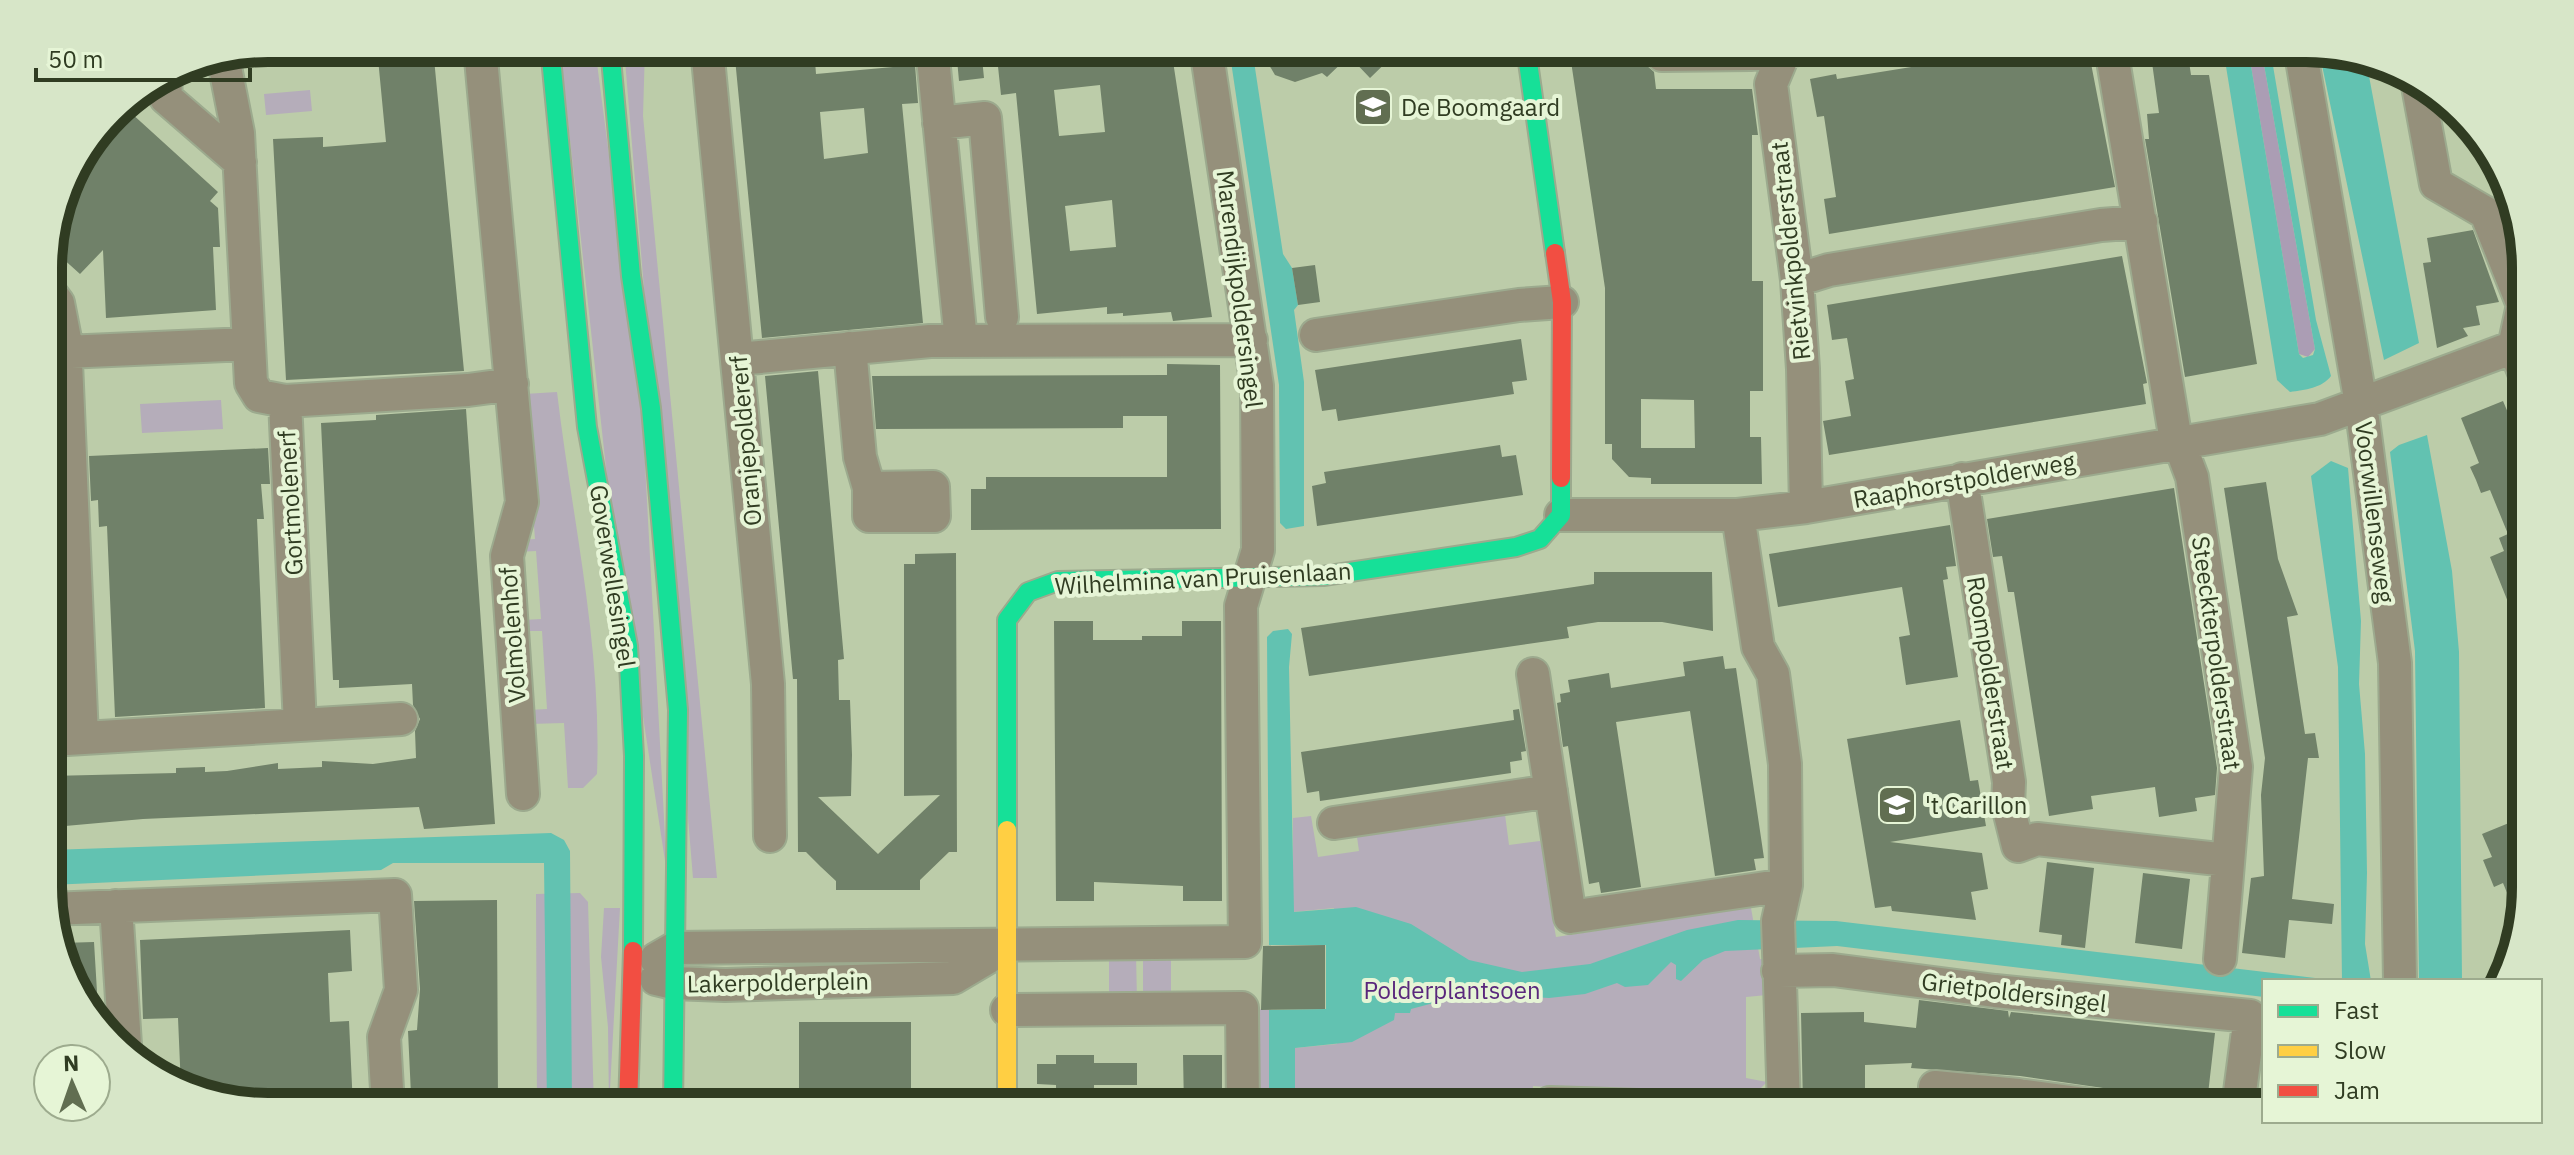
<svg xmlns="http://www.w3.org/2000/svg" width="2574" height="1155" viewBox="0 0 2574 1155" font-family="'IBM Plex Sans',sans-serif">
<style>
.green{fill:#b5adba}
.forest{fill:#ab9db4}
.water{fill:#62c2b1}
.building{fill:#708169;fill-rule:evenodd}
.lines{fill:none;stroke-linecap:round;stroke-linejoin:round}
.street-casing{stroke:#9caa8e;stroke-width:36}
.fast-casing{stroke:#9caa8e;stroke-width:22}
.slow-casing{stroke:#9caa8e;stroke-width:22}
.jam-casing{stroke:#9caa8e;stroke-width:22}
.street{stroke:#95907b;stroke-width:32}
.fast{stroke:#16e098;stroke-width:18}
.slow{stroke:#ffcf43;stroke-width:18}
.jam{stroke:#f24e42;stroke-width:18}
.labels{text-anchor:middle;dominant-baseline:central;stroke-width:8;stroke-linejoin:round;paint-order:stroke}
.poi-label{font-size:24px;fill:#303c22;stroke:#e6f5d6;text-anchor:start}
.street-label{font-size:24px;fill:#303c22;stroke:#e6f5d6}
.park-label{font-size:24px;fill:#59277c;stroke:#e6f5d6}
.rim{fill:none;stroke:#303c22;stroke-width:10}
</style>
<rect width="100%" height="100%" fill="#bccca9"/>
<path class="green" d="M560,48h35l47,360 25,466 -59,-388z
M624,48h21l-2,68 74,762h-24z
M310,90l2,21 -46,4 -2,-21z
M557,392c15,127 45,253 40,382l-14,14h-15l-4,-65 -35,1v-14l18,-1 -5,-78h-19v-11l18,-1 -5,-68 -19,1 3,-12 15,-1 -11,-145z
M221,400l2,29 -81,4 -2,-29z
M1504,807l5,38 31,-4 1,4 8,-1 7,51 -7,2 7,40 40,-6 -1,-7 148,-23 8,7 9,51 7,1v35l-21,2v81l21,4 -17,17 -58,-2v-8l-24,-1 -1,8 -134,-10 -1,21h-237v-59l42,-4 -3,-136 -41,4v-94l18,-2 7,41 41,-6 -3,-21z
M580,893l8,9 6,205h-57l-1,-213z
M604,908h16l-11,199 -1,-80 -7,-70z
M1109,954h27l1,47h-28z
M1143,954h28v46l-28,1z
M1259,1009l10,1v97h-10z"/>
<path class="forest" d="M2248,48h13l54,301 -7,8 -9,-3z"/>
<path class="water" d="M1229,48h23l31,206 9,14 6,37 -4,5 10,72v144l-18,3 -6,-6 -1,-138z
M2223,48h25l51,306 4,4 10,-3 2,-6 -54,-301h9l46,272 15,56c-9,12 -26,14 -41,16l-13,-12z
M2319,51l47,9 53,283 -35,17z
M2427,435l25,136 7,81 3,329h-43l-4,-330 -25,-199 9,-7z
M2331,461l17,7 13,153 -2,63 6,70 2,119 -2,71 6,37h-29l-4,-314 -27,-191z
M1288,629l4,5 -3,33 5,245 62,-5 55,17 58,36 53,12 68,-8 97,-34 51,-10 98,1 504,60h-76v16l-427,-51 -112,5 -22,9 -22,21 -5,-2v-14l-5,-3 -23,23 -23,2 -8,-4 -32,11 -36,4 -78,-5 -60,16 -1,4h-15l-1,7 -42,22 -57,6v59h-26v-97l57,-1v-64h-57l-2,-308 6,-6z
M551,833l13,7 6,11 2,256h-25l-3,-244h-151l-12,7 -331,15v-35z"/>
<path class="building" d="M377,48h56l31,323 -178,9 -13,-241 50,-2v10l63,-5z
M734,48h80l2,26 99,-9 3,38 -16,1 21,219 -161,15zM864,108l4,45 -44,6 -4,-47z
M956,48h25l3,30 -25,3z
M1091,48h80l41,269 -39,4 -2,-9 -48,4v-3l-16,1v-7l-70,7 -21,-221 -15,2 -4,-38zM1100,85l5,47 -46,4 -5,-46zM1112,200l4,47 -46,4 -5,-45z
M1259,48h142l-31,30 -21,-22 -22,21 -5,-4 -27,9 -20,-7z
M1569,48h76v16l9,8 2,17h96l6,46h-6v146h11v110h-13v46h11l1,47h-111v-6l-22,-1 -17,-18v-15h-7v-156zM1641,399l53,1 1,48h-54z
M2029,48h59l27,139 -286,47 -5,-35 12,-2 -12,-81 -7,1 -7,-38 26,-5 1,5z
M2150,48h37l4,27h18l48,289 -72,13 -40,-238h4l-2,-25 12,-1z
M130,112l88,80 -8,9 8,7 2,39h-7l3,63 -110,8 -3,-68 -23,24 -30,-27 17,-62z
M2473,230l26,72 -23,4 4,19 -17,3 5,8 -31,12 -14,-85 8,-1 -4,-24z
M2122,256l25,127 -4,1 3,20 -317,51 -6,-34 28,-5 -6,-35 9,-2 -7,-41 -15,2 -5,-35z
M1315,265l5,37 -22,3 -6,-37z
M1521,339l6,41 -15,2 2,12 -176,27 -2,-12 -14,2 -7,-41z
M1167,364l53,1 1,164 -250,1v-41h15v-12h181v-61h-44v12l-247,1 -4,-53 295,-1z
M818,371l26,288 -6,1 1,40h11l2,55 -1,41 -33,1 60,57 62,-59 -36,1v-232h11v-10l41,-1 1,299h-8l-29,28v10h-84v-9l-15,-14 -15,-15h-8l-1,-173h-4l-28,-303z
M2503,401l22,52 -1,189 -34,-85 14,-6 -5,-13 9,-4 -18,-44 -9,3 -5,-13 -6,-13 9,-4 -18,-45z
M466,409l29,415 -71,5 -5,-22 -276,12 -89,8 -1,-15h-3v-36l126,-3v-5l29,-1v5l22,-1 51,-8v6l44,-2v-6l51,3 43,-6 -1,-27 5,-12 -7,-14 -1,-21 -73,4v-8h-6l-12,-257 55,-3v-5z
M1500,445l2,12 14,-2 7,40 -206,31 -5,-40 14,-3 -2,-11z
M268,448l2,36h-9l3,35h-7l8,189 -150,9 -8,-191 -8,1 -1,-27 -7,1 -2,-45z
M2266,482l12,77 20,56 -11,2 18,117 10,-1 4,25h-11l-16,141 42,5 -2,20 -43,-4 -4,38 -43,-5 9,-75 13,-2 -3,-81 4,-37 -41,-270z
M2174,488l43,280 -2,27 -20,3 2,13 -38,6 -4,-30 -64,9 2,13 -44,7 -35,-224h-6l-6,-36 -9,1 -6,-38z
M1950,525l6,41 -10,1 2,12 -5,1 15,97 -52,8 -7,-48 11,-2 -8,-48 -124,20 -9,-53z
M1594,572h118l1,59 -51,-9h-64l-31,5 2,11 -260,38 -8,-48 293,-44z
M1054,621h39v19h49v-4h40v-15h39l1,280h-39v-15l-89,-4v19h-38z
M1723,656l2,13 11,-1 28,190 -10,1 2,11 -41,6 -25,-165 -74,11 25,165 -40,6 -2,-11 -10,2 -21,-138 -5,1 -6,-44 4,-1 -1,-8 10,-2 -2,-12 41,-7 2,15 74,-12 -2,-14z
M1519,709l7,42 -5,1 1,8 -12,2 1,11 -191,28 -1,-10 -12,2 -6,-41 213,-32 -1,-10z
M1960,720l10,61 8,-1 8,46 -96,16 92,11 6,36 -17,3 5,28 -84,-9 -1,-5 -16,2 -28,-169z
M2526,816v71l-7,35 -16,-39 -9,4 -11,-27 9,-3 -10,-23z
M2047,862l47,6 -9,80 -24,-3 1,-10 -23,-3z
M2143,873l47,6 -8,70 -47,-6z
M497,900l1,207h-41l-1,-13 -45,1 -3,-64 9,-1 3,-41 -6,-88z
M350,930l2,41 -24,2 2,49 19,-1 4,86h-85l-87,-19 -3,-70 -35,1 -3,-79z
M94,942l5,83 -5,-4 -33,-78z
M1325,945v64l-64,1 2,-64z
M1919,1000l89,11 1,7 2,-6 204,21 -8,70 -187,-27 -109,-8 1,-5 -47,2v42h-62l-2,-94 63,-1v10l52,6z
M799,1022h112v74l-112,1z
M1056,1055h38v8h43v22h-43v22h-38v-22l-19,-1v-20h19z
M1183,1055h39v52h-38z"/>
<g class="lines">
<g class="street-casing">
<path id="street" d="M480,48l42,454 -15,54 16,238
M707,48l61,636 2,152
M932,48l29,293
M1786,48l-15,36 26,196 6,89 3,138
M2111,48l63,381 18,48 44,290 -16,192
M2300,48l61,356 34,259 5,318
M1662,55l88,-1 58,-6
M223,57l15,76 13,250 8,13 26,5 15,324
M165,77l1,21 74,64
M2418,86l18,98 50,29 37,92 -9,42
M939,123l46,-5 17,199
M1797,280l32,-10 272,-45 40,-3
M49,291l9,12 7,36 17,399
M1316,335l203,-30 43,-3
M850,348l10,109 9,31 64,-1 1,29h-65v-28
M65,352l183,-8
M738,359l192,-18 321,-1
M285,401l183,-11 44,-6
M1962,479l47,303 -1,24 10,40 19,-7 190,21
M1561,515h177l68,-8 514,-88 194,-72 10,25
M1738,515l20,132 15,27 12,90 1,121 -8,36 6,186
M1533,674l37,243 216,-32
M50,740l351,-21
M1334,823l217,-32
M116,906l9,139
M50,909l345,-14 6,95 -17,47 4,70
M656,959l19,-11 570,-6 -4,-336 17,-56 -1,-164 -51,-338
M1778,971l55,-1 162,21 255,25 -12,91
M656,979l17,4 52,2 228,-7 54,-32
M1007,1010l235,-2 1,99
M1935,1087l83,8
M1550,1107v-4l119,4
M2017,1107l1,-12 89,12"/>
</g>
<g class="fast-casing">
<path id="fast" d="M550,48l37,379 41,219 6,110 -1,195
M610,48l21,228 20,132 27,302 -5,397
M1526,48l29,205
M1007,830v-210l21,-28 30,-11 265,-5 193,-29 24,-8 21,-24v-37"/>
</g>
<g class="slow-casing">
<path id="slow" d="M1007,830v277"/>
</g>
<g class="jam-casing">
<path id="jam" d="M1555,253l7,49 -1,176
M628,1107l5,-156"/>
</g>
<use href="#street" class="street"/>
<use href="#fast" class="fast"/>
<use href="#slow" class="slow"/>
<use href="#jam" class="jam"/>
</g>
<defs>
<g id="school-square" transform="scale(2)"><rect x="-9" y="-9" width="18" height="18" rx="4" fill="#616e51" stroke="#e6f5d6"/><path d="M0-5L7-2L0 1L-7-2ZM-4 1L0 2.5L4 1V4Q0 6-4 4Z" fill="#fff"/></g>
</defs>
<g fill-rule="evenodd">
<use href="#school-square" x="1373" y="107"/>
<use href="#school-square" x="1897" y="805"/>
</g>
<g class="labels">
<g class="poi-label">
<text x="1401" y="107">De Boomgaard</text>
<text x="1925" y="805">'t Carillon</text>
</g>
<g class="street-label">
<text transform="translate(1790 251) rotate(-96)">Rietvinkpolderstraat</text>
<text transform="translate(1240 289) rotate(83)">Marendijkpoldersingel</text>
<text transform="translate(745 441) rotate(-95)">Oranjepoldererf</text>
<text transform="translate(1964 480) rotate(-10)">Raaphorstpolderweg</text>
<text transform="translate(290 503) rotate(-93)">Gortmolenerf</text>
<text transform="translate(2375 512) rotate(83)">Voorwillenseweg</text>
<text transform="translate(613 576) rotate(81)">Goverwellesingel</text>
<text transform="translate(1203 578) rotate(-3)">Wilhelmina van Pruisenlaan</text>
<text transform="translate(512 635) rotate(-94)">Volmolenhof</text>
<text transform="translate(2217 653) rotate(82)">Steeckterpolderstraat</text>
<text transform="translate(1991 673) rotate(81)">Roompolderstraat</text>
<text transform="translate(778 982) rotate(-1)">Lakerpolderplein</text>
<text transform="translate(2014 992) rotate(7)">Grietpoldersingel</text>
</g>
<g class="park-label">
<text x="1452" y="990">Polderplantsoen</text>
</g>
</g>
<path d="M0 0H2574V1155H0ZM268 62H2306A206 206 0 0 1 2512 268V887A206 206 0 0 1 2306 1093H268A206 206 0 0 1 62 887V268A206 206 0 0 1 268 62Z" fill="#d7e6c8" fill-rule="evenodd"/>
<path class="rim" d="M268 62H2306A206 206 0 0 1 2512 268V887A206 206 0 0 1 2306 1093H268A206 206 0 0 1 62 887V268A206 206 0 0 1 268 62Z"/>
<rect x="2262" y="979" width="280" height="144" fill="#e6f5d6" stroke="#9dab8e" stroke-width="2"/>
<rect x="2278" y="1005" width="40" height="12" fill="#16e098" stroke="#9dab8e" stroke-width="2"/>
<text x="2334" y="1019" font-size="24" fill="#303c22">Fast</text>
<rect x="2278" y="1045" width="40" height="12" fill="#ffcf43" stroke="#9dab8e" stroke-width="2"/>
<text x="2334" y="1059" font-size="24" fill="#303c22">Slow</text>
<rect x="2278" y="1085" width="40" height="12" fill="#f24e42" stroke="#9dab8e" stroke-width="2"/>
<text x="2334" y="1099" font-size="24" fill="#303c22">Jam</text>
<g transform="translate(72 1083) rotate(358)"><circle r="38" fill="#e6f5d6" stroke="#9dab8e" stroke-width="2"/>
<path d="M0-6L14 30L0 20L-14 30Z" fill="#616e51"/>
<text y="-12" font-size="22" font-weight="bold" text-anchor="middle" fill="#303c22">N</text>
</g>
<path d="M36 68v12h214v-12" fill="none" stroke="#303c22" stroke-width="4"/>
<text x="48" y="68" font-size="24" fill="#303c22" stroke="#e6f5d6" stroke-width="6" paint-order="stroke">50 m</text>
</svg>
